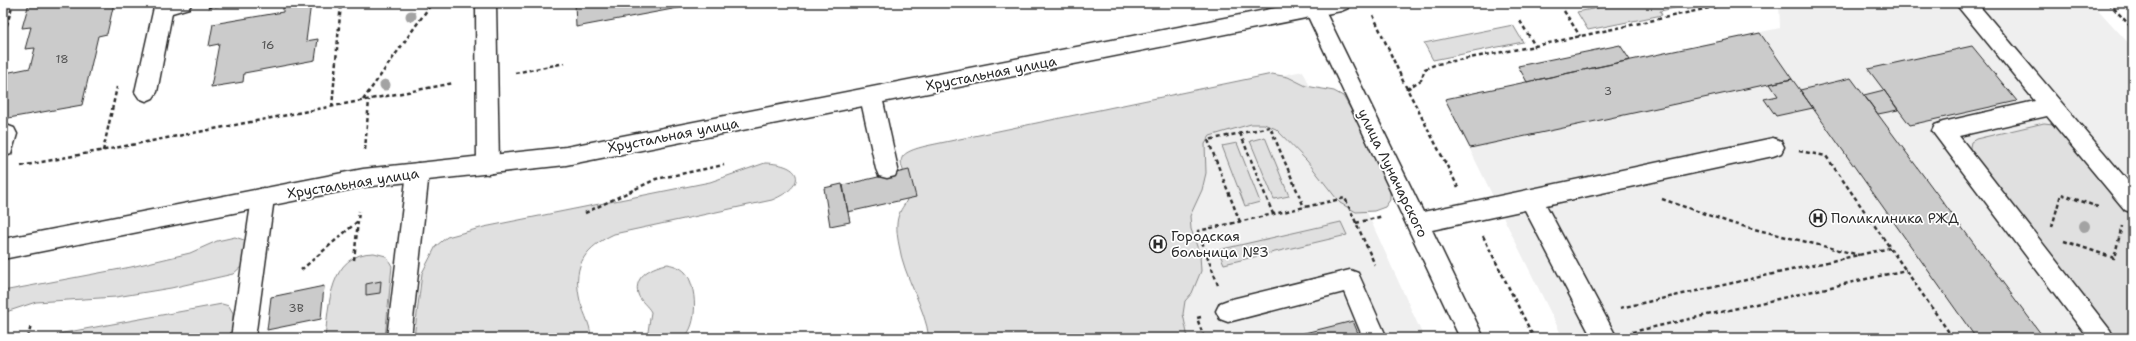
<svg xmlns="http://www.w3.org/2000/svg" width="2136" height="341" viewBox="0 0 2136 341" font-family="'Shantell Sans',sans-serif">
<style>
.built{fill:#efefef}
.green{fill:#e0e0e0;stroke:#868686}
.building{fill:#cbcbcb;stroke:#2b2b2b}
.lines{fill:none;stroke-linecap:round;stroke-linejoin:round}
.minor-casing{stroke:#2b2b2b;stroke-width:3}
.major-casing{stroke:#2b2b2b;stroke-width:3}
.path{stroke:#2b2b2b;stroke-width:2.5;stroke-dasharray:4 3;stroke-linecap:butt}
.minor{fill:#fff;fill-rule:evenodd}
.major{fill:#fff;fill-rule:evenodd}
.tree{fill:#a3a3a3}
.labels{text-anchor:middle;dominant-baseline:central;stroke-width:3.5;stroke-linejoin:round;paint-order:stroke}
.number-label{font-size:12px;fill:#535353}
.street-label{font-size:14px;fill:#2b2b2b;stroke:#fff}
.poi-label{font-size:14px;fill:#2b2b2b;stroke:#fff;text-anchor:start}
</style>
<rect width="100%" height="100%" fill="#fff"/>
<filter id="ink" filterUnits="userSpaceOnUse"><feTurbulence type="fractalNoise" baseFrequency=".025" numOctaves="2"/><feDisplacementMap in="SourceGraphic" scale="8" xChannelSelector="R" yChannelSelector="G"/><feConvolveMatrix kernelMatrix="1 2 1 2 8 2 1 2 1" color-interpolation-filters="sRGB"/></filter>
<g filter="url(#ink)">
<path class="built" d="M1779,3h313l41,45v290h-570l-118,-239 335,-71z
M1303,71l121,267h-469l-42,-187z"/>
<path class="green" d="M1622,3h67l4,5 -6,2 -3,-4 -24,5 2,4 -74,15 -11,-18z
M1513,25l10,17 -90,18 -9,-17z
M1272,74l16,3 18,9 28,5 9,5 28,48 13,27 6,21v8l-5,7 -11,4 -18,1 -16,-9 -33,-42 -31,-32 -12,-5h-13l-41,12 -5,8 1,29 -4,17 -12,26 1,13 9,26 1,16 -9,22 -7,8 -2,13 5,24h-259c-4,-32 -25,-60 -30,-93 -2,-10 -4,-23 1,-33 3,-7 8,-10 8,-19 0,-27 -24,-37 18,-47z
M2044,123l9,1 10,6 70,85v123c-13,0 -20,-4 -31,-11l-133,-175 2,-10 5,-3z
M1265,137l24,59 -15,3 -24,-58z
M1237,143l23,59 -15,4 -23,-60z
M765,163c38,1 43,22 7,37l-158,34c-28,13 -41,30 -35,62 2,14 12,27 12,42h-177l8,-65 14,-27 11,-9 37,-10 226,-45z
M1341,222l6,13 -123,29 -6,-14z
M235,237l12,4 -2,18 -3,7 -9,8 -62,14 -55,9 -80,5 -33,11v-22l128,-24 59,-14 27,-12z
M374,253l12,3 6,10 -7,72h-60c4,-33 4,-85 49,-85z
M668,264c7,2 12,3 17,8 12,13 14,55 -2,66h-36l4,-26c-3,-6 -11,-11 -13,-18 -5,-19 16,-28 30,-30z
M222,304l7,2 4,7 -1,25h-180l11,-5z"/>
<path class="building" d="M29,3h85l-7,31 -9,2 -16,69 -79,14v-38l2,-8 25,-5 5,-20 -10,1 6,-22 -9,1z
M296,3h15l-5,38 12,-2 -3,21 -71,13 -1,9 -32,5 8,-43 -10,2 4,-22 70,-12v-7z
M575,3h130l-129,24z
M1760,33l32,46 -322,69 -25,-49z
M1620,45l10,15 -103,22 -9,-16z
M1972,46l45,55 -107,24 -42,-56z
M1851,78l115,155 78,105h-68l-176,-248z
M1792,79l21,29 -37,8 -12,-17 14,-3 -8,-12z
M1884,90l14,20 -20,4 -14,-19z
M909,170l7,27 -68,15 -5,-27z
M842,184l8,38 -20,4 -6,-38z
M381,281l-1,12 -14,2v-11z
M324,286l-3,33 -54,11 4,-33z
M1353,321l7,17h-76l49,-12z"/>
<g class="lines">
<g class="minor-casing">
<path id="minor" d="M155,3h37l-3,5 -17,5 -15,79 -4,6 -7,3 -7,-3 -4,-6z
M476,3h20l3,162 -3,7 -8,2 -8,-2 -3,-7z
M1307,3h14l102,209 350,-74 8,3 3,6 -3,6 -8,3 -227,49 71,133h-25l-67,-128 -93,20 52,108h-24l-156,-330z
M1955,3h22l156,184v26l-8,-3 -78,-94 -88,20 151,194 4,8h-26l-156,-207 3,-6 8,-3 92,-21z
M871,88l7,3 4,6 16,72 -3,7 -8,2 -8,-2 -3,-7 -16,-72 4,-6z
M6,125l8,3 3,6 -6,20 -8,3v-31z
M418,163l8,2 3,7 -18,166h-24l20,-166 3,-7z
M263,188l8,3 3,7 -19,140h-24l21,-140 3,-7z
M1350,270l8,3 29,65h-24l-19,-46 -116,30 -8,-3 -4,-8 4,-8 8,-3z"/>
</g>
<g class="major-casing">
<path id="major" d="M1301,3h50l-3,5 -7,3 -775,154 -203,22 -360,72v-20l360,-70 203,-22z"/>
</g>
<path class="path" d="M1705,3l3,5
M2109,3l24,26
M868,6l4,-3
M208,7l26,-4
M1564,11l16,25
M1373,15l30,66 55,106
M1520,21l15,25
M3,39l10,-36
M515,73l50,-10
M1407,89l14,-9 4,-11 12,-5 98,-18 197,-43
M363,100l69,-97
M332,107l9,-104
M1240,133l33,81
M365,150l4,-50
M103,151l14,-64
M1799,151l27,5 127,182
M21,166l433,-83
M1662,199l72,25 125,31
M585,213l71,-34 68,-14
M1240,222l-32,-82 62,-13 34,80
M1356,223l27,-7
M2052,227l9,-33 37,13
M1483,236l51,102
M2064,241l50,17 8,-32
M354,260l5,-49
M301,270l57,-49
M1218,285l-20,-54 147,-33 30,67
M1620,308l270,-60
M1201,317l-4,1 7,20
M1632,332l274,-62
M28,338l3,-13"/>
<use href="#minor" class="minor"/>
<use href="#major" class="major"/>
</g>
<g class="tree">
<circle cx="411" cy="16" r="5.5"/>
<circle cx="385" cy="85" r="5.5"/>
<circle cx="2084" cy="226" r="6"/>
</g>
</g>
<defs>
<g id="hospital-ring" transform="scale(0.9)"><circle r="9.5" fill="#fff" stroke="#2b2b2b" stroke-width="1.5"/><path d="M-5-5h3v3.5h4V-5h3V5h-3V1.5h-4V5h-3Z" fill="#2b2b2b"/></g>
</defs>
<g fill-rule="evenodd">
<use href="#hospital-ring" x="1818" y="218"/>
<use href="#hospital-ring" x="1158" y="244"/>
</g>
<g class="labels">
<g class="number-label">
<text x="268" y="45">16</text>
<text x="62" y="59">18</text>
<text x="1608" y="91">3</text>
<text x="296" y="308">3В</text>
</g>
<g class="street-label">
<text transform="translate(991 73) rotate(-11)">Хрустальная улица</text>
<text transform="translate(673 135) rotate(-11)">Хрустальная улица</text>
<text transform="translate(1393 173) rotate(64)">улица Луначарского</text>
<text transform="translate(353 183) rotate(-9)">Хрустальная улица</text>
</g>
<g class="poi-label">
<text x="1831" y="218">Поликлиника РЖД</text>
<text x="1171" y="236">Городская<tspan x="1171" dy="16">больница №3</tspan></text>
</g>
</g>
<rect width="2136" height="341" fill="none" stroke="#fff" stroke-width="16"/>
<rect x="8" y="8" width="2120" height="325" fill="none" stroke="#2b2b2b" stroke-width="1.5" filter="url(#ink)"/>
</svg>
